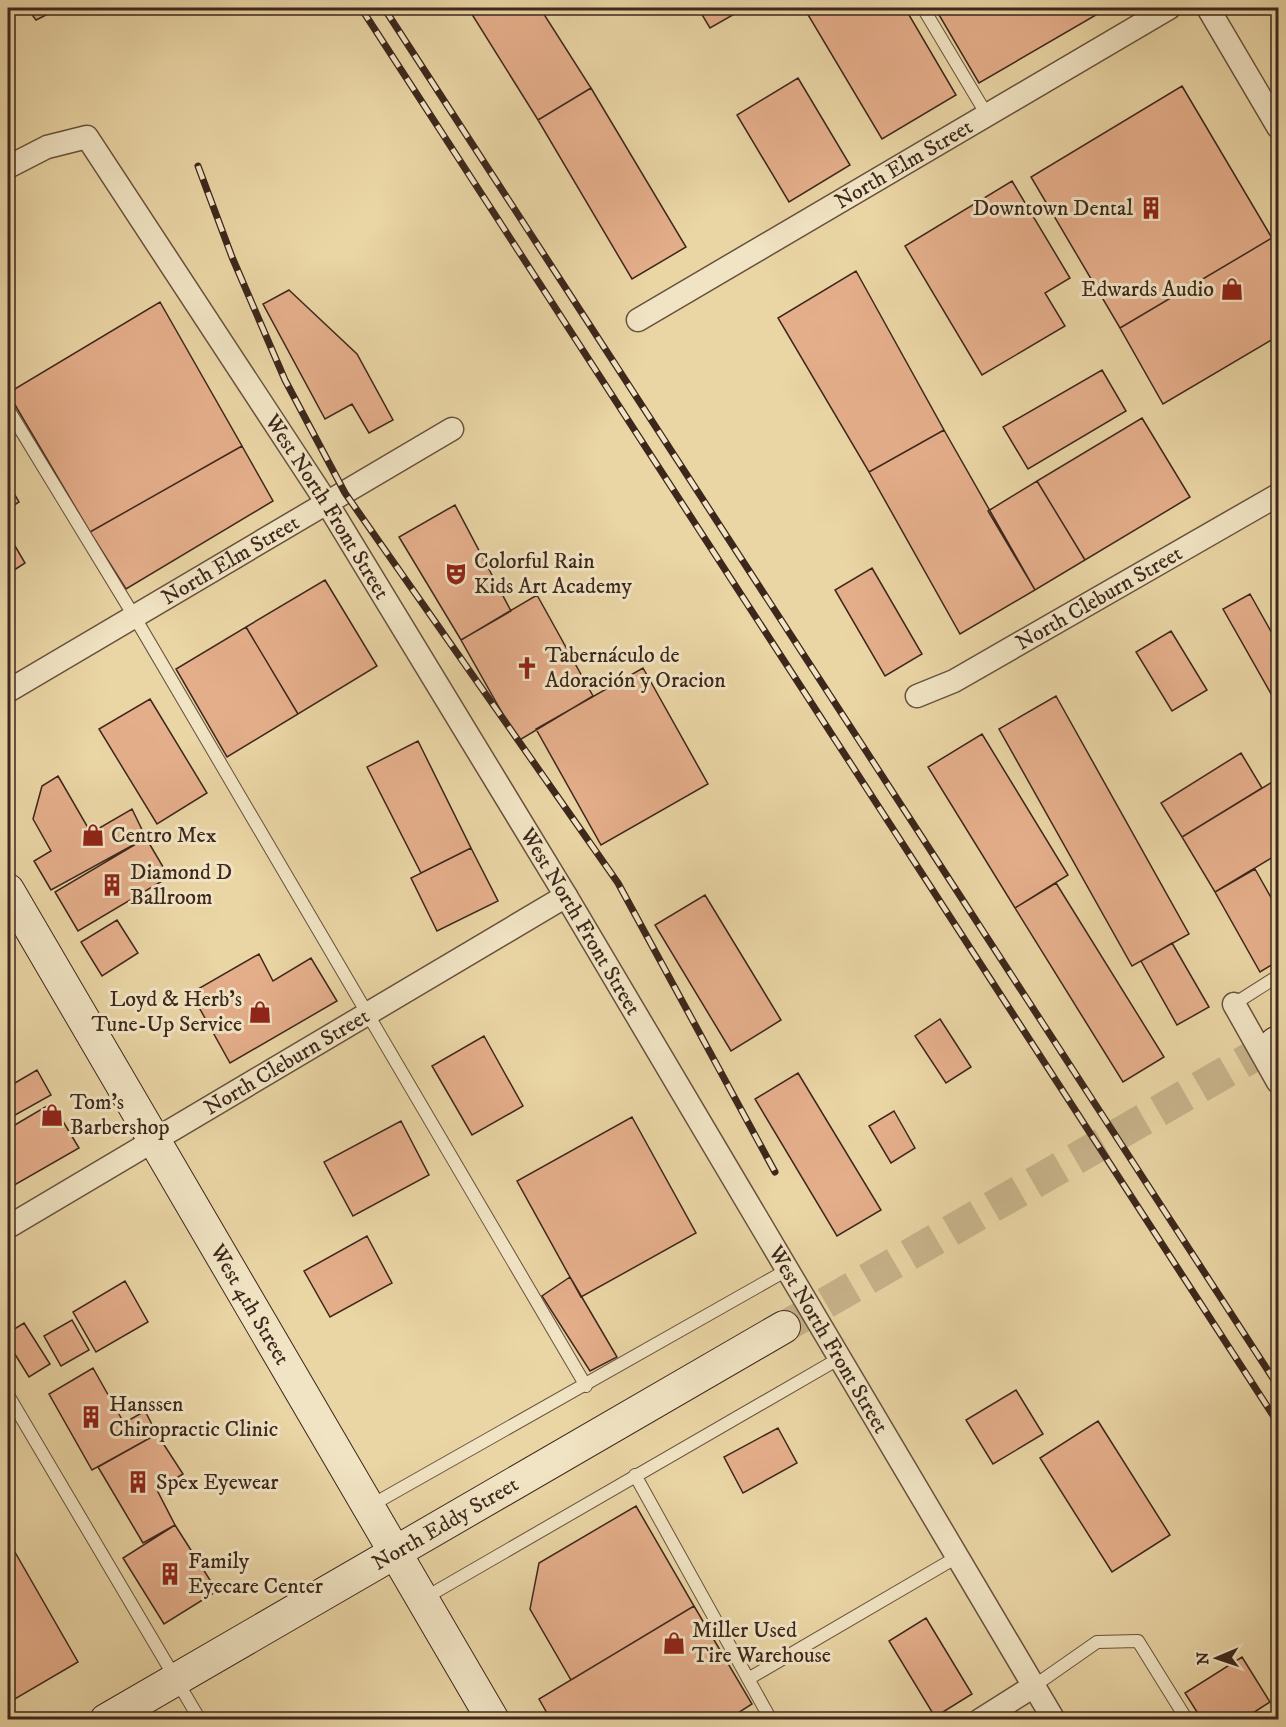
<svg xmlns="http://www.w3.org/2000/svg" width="1286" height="1727" viewBox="0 0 1286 1727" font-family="'IM FELL DW Pica',serif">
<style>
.building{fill:#e5ae8b;stroke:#3d271c;stroke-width:1.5}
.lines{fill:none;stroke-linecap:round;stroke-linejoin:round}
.secondary-tunnel{stroke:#c7b28a;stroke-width:32;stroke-dasharray:32 16;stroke-linecap:butt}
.service-casing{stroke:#68523e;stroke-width:14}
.minor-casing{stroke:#68523e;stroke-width:25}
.secondary-casing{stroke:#3d271c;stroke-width:34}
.service{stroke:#f1e4c4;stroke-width:12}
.minor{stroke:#f1e4c4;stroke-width:22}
.secondary{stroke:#f1e4c4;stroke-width:32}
.rail-casing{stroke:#3d271c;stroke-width:7}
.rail{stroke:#f1e4c4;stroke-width:4.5;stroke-dasharray:14;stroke-linecap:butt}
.labels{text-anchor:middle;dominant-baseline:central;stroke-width:6;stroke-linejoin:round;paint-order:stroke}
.street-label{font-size:22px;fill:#3d271c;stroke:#f1e4c4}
.poi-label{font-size:22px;fill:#3d271c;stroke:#f1e4c4;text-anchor:start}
</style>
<rect width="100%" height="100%" fill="#ead5a5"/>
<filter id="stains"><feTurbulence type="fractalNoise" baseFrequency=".00333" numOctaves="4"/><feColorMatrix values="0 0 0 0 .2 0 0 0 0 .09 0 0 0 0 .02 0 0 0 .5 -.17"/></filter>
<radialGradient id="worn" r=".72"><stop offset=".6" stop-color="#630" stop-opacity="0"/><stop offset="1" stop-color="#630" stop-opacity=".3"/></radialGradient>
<path class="building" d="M27,8h33l-24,12z
M468,8h72l51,80 -53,32z
M698,8h47l-35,20z
M804,8h101l51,87 -74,44z
M935,8h173l-129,75z
M798,78l52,87 -61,37 -52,-87z
M1182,86l90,152 -152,90 -89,-151z
M591,88l95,159 -54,32 -94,-159z
M1012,181l58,97 -25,15 20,33 -83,49 -77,-129z
M1272,238l6,12v86l-115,68 -43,-76z
M856,271l88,159 -75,42 -91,-154z
M289,290l68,64 36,66 -24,13 -17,-29 -27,15 -62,-115z
M160,302l82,144 -152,86 -82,-139z
M1102,370l24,41 -98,58 -25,-42z
M1142,418l48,79 -105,63 -48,-79z
M944,430l91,160 -75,44 -91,-162z
M242,446l31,55 -147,88 -36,-57z
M1037,481l48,79 -50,30 -47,-79z
M8,483l11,19 -11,7z
M455,505l56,106 -50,29 -62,-103z
M8,534l17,29 -17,11z
M872,568l50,86 -37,22 -50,-86z
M325,580l52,86 -79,48 -52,-87z
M1250,594l28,50v62l-55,-97z
M537,595l56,101 -75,45 -57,-101z
M246,627l52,87 -71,43 -51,-88z
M1171,631l36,59 -35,21 -36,-59z
M643,668l65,116 -107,61 -65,-116z
M1056,696l133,238 -57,32 -133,-237z
M150,699l57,94 -50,31 -58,-95z
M982,734l86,141 -53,33 -87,-141z
M418,741l53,107 -50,25 -54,-106z
M1241,753l21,35 -80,49 -21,-34z
M58,776l33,57 41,-24 14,29 -95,52 -17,-29 17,-10 -18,-32 9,-33z
M1277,779l1,75 -63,38 -33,-55z
M146,838l23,39 -91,54 -23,-39z
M471,848l27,53 -61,30 -26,-53z
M1255,869l23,41v51l-18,11 -45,-80z
M1056,883l108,174 -41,25 -108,-174z
M705,895l76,125 -50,31 -76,-126z
M117,920l21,33 -36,23 -21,-34z
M1172,943l37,64 -32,18 -36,-64z
M259,954l14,27 38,-23 26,43 -107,62 -39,-70z
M940,1019l31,48 -25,16 -31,-47z
M484,1036l39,70 -51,29 -40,-69z
M37,1070l14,25 -43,24v-32z
M798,1073l83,137 -44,26 -82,-137z
M52,1103l27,45 -68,39 -3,-6v-52z
M894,1111l21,37 -24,15 -22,-37z
M632,1117l64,116 -115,64 -64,-116z
M401,1121l28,54 -76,41 -29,-54z
M367,1236l25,47 -62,34 -26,-46z
M570,1277l47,80 -27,14 -48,-75z
M125,1281l23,41 -52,30 -23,-40z
M72,1320l17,30 -28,16 -17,-30z
M24,1323l26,41 -21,13 -21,-34v-10z
M93,1368l31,55 21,-12 12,23 -65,36 -43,-76z
M1016,1390l27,44 -50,30 -27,-44z
M1098,1421l72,114 -58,37 -72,-114z
M778,1428l19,35 -54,30 -19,-36z
M157,1434l26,40 -26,16 18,35 -32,18 -45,-76z
M636,1506l58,100 -123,74 -41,-71 9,-46z
M175,1525l42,66 -53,33 -41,-66z
M8,1540l70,122 -70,41z
M694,1606l58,98 -25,16h-176l-12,-21z
M926,1618l46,76 -37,23 -46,-76z
M1242,1657l28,45 -28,18h-40l-17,-27z"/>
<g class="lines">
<path class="secondary-tunnel" d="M784,1327l492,-284"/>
<g class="service-casing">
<path id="service" d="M923,8l64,107
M8,409l126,207 452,770
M1234,1004l44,-28
M8,1395l192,325
M635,1475l136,245
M370,1506l417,-236
M423,1599l417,-241
M748,1679l209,-122
M1034,1686l63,-44 41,-1 49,79"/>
</g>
<g class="minor-casing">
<g id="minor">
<path d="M1208,8l70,119"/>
<path id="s1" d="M8,167l39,-20 40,-10 240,366 239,393 488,824"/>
<path id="s2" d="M638,320l531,-312"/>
<path id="s3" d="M8,691l444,-262"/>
<path id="s4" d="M917,696l37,-15 324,-186"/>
<path d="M1234,1004l44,78"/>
<path id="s5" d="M8,1227l558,-331"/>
<path d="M980,1720l54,-34"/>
</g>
</g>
<g class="secondary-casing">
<g id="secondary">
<path id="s6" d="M8,890l485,830"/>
<path d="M1276,1043l2,-1"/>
<path id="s7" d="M106,1720l678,-393"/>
</g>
</g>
<use href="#service" class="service"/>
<use href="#minor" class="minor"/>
<use href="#secondary" class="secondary"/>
<g class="rail-casing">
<path id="rail" d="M361,8l917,1415
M384,8l894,1378
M198,166l34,91 53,123 60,113 273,390 157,289"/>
</g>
<use href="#rail" class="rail"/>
</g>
<defs>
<g id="building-bare" transform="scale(1.8)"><path d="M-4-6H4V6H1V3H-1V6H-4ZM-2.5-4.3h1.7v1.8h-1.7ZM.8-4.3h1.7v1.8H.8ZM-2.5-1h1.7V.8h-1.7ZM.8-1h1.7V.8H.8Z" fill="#8f2418" stroke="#f1e4c4" stroke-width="2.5" paint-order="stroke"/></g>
<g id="shop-bare" transform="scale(1.8)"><path d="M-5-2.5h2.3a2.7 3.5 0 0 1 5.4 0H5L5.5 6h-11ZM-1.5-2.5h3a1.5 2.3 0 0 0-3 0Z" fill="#8f2418" stroke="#f1e4c4" stroke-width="2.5" paint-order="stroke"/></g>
<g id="theatre-bare" transform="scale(1.8)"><path d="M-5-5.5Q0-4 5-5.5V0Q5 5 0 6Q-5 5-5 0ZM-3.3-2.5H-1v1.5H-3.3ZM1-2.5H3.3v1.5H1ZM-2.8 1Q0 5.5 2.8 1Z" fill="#8f2418" stroke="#f1e4c4" stroke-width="2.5" paint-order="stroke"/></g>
<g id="church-bare" transform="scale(1.8)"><path d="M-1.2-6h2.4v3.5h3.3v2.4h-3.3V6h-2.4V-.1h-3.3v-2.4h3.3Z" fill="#8f2418" stroke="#f1e4c4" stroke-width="2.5" paint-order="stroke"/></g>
</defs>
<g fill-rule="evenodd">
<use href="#building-bare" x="1151" y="208"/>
<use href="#shop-bare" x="1232" y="289"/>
<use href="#theatre-bare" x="456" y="574"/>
<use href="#church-bare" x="527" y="668"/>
<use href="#shop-bare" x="93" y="835"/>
<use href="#building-bare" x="112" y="885"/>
<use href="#shop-bare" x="260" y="1012"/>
<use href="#shop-bare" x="52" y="1115"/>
<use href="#building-bare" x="91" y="1417"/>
<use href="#building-bare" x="138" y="1482"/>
<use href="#building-bare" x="170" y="1574"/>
<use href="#shop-bare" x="674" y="1643"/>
</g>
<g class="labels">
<g class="street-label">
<text stroke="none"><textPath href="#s2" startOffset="308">North Elm Street</textPath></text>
<text stroke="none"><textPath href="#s1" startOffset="526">West North Front Street</textPath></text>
<text stroke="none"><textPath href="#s3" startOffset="258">North Elm Street</textPath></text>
<text stroke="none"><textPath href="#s4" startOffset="207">North Cleburn Street</textPath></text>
<text stroke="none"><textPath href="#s1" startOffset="1012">West North Front Street</textPath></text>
<text stroke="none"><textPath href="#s5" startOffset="324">North Cleburn Street</textPath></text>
<text stroke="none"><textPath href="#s6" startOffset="480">West 4th Street</textPath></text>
<text stroke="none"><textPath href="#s1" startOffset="1498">West North Front Street</textPath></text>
<text stroke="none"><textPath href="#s7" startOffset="392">North Eddy Street</textPath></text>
</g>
<g class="poi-label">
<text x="1133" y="208" text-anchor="end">Downtown Dental</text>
<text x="1214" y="289" text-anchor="end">Edwards Audio</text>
<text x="474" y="561">Colorful Rain<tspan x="474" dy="25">Kids Art Academy</tspan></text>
<text x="545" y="655">Tabernáculo de<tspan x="545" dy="25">Adoración y Oracion</tspan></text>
<text x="111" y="835">Centro Mex</text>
<text x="130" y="872">Diamond D<tspan x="130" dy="25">Ballroom</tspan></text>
<text x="242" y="999" text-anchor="end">Loyd &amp; Herb's<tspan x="242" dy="25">Tune-Up Service</tspan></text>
<text x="70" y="1102">Tom's<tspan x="70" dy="25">Barbershop</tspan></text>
<text x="109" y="1404">Hanssen<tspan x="109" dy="25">Chiropractic Clinic</tspan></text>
<text x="156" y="1482">Spex Eyewear</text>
<text x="188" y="1561">Family<tspan x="188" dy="25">Eyecare Center</tspan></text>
<text x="692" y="1630">Miller Used<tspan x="692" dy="25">Tire Warehouse</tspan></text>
</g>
</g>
<rect width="1286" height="1727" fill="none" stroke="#ead5a5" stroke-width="30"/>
<rect x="9" y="9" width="1268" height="1709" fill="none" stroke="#3d271c" stroke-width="3"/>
<rect x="15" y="15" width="1256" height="1697" fill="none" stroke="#3d271c" stroke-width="1.5"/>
<g transform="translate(1217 1658) rotate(268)" stroke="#f1e4c4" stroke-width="4.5" paint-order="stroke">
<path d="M0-4.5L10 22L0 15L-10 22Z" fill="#3d271c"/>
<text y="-9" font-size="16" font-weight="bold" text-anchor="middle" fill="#3d271c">N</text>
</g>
<rect width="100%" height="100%" filter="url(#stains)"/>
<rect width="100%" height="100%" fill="url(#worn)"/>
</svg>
